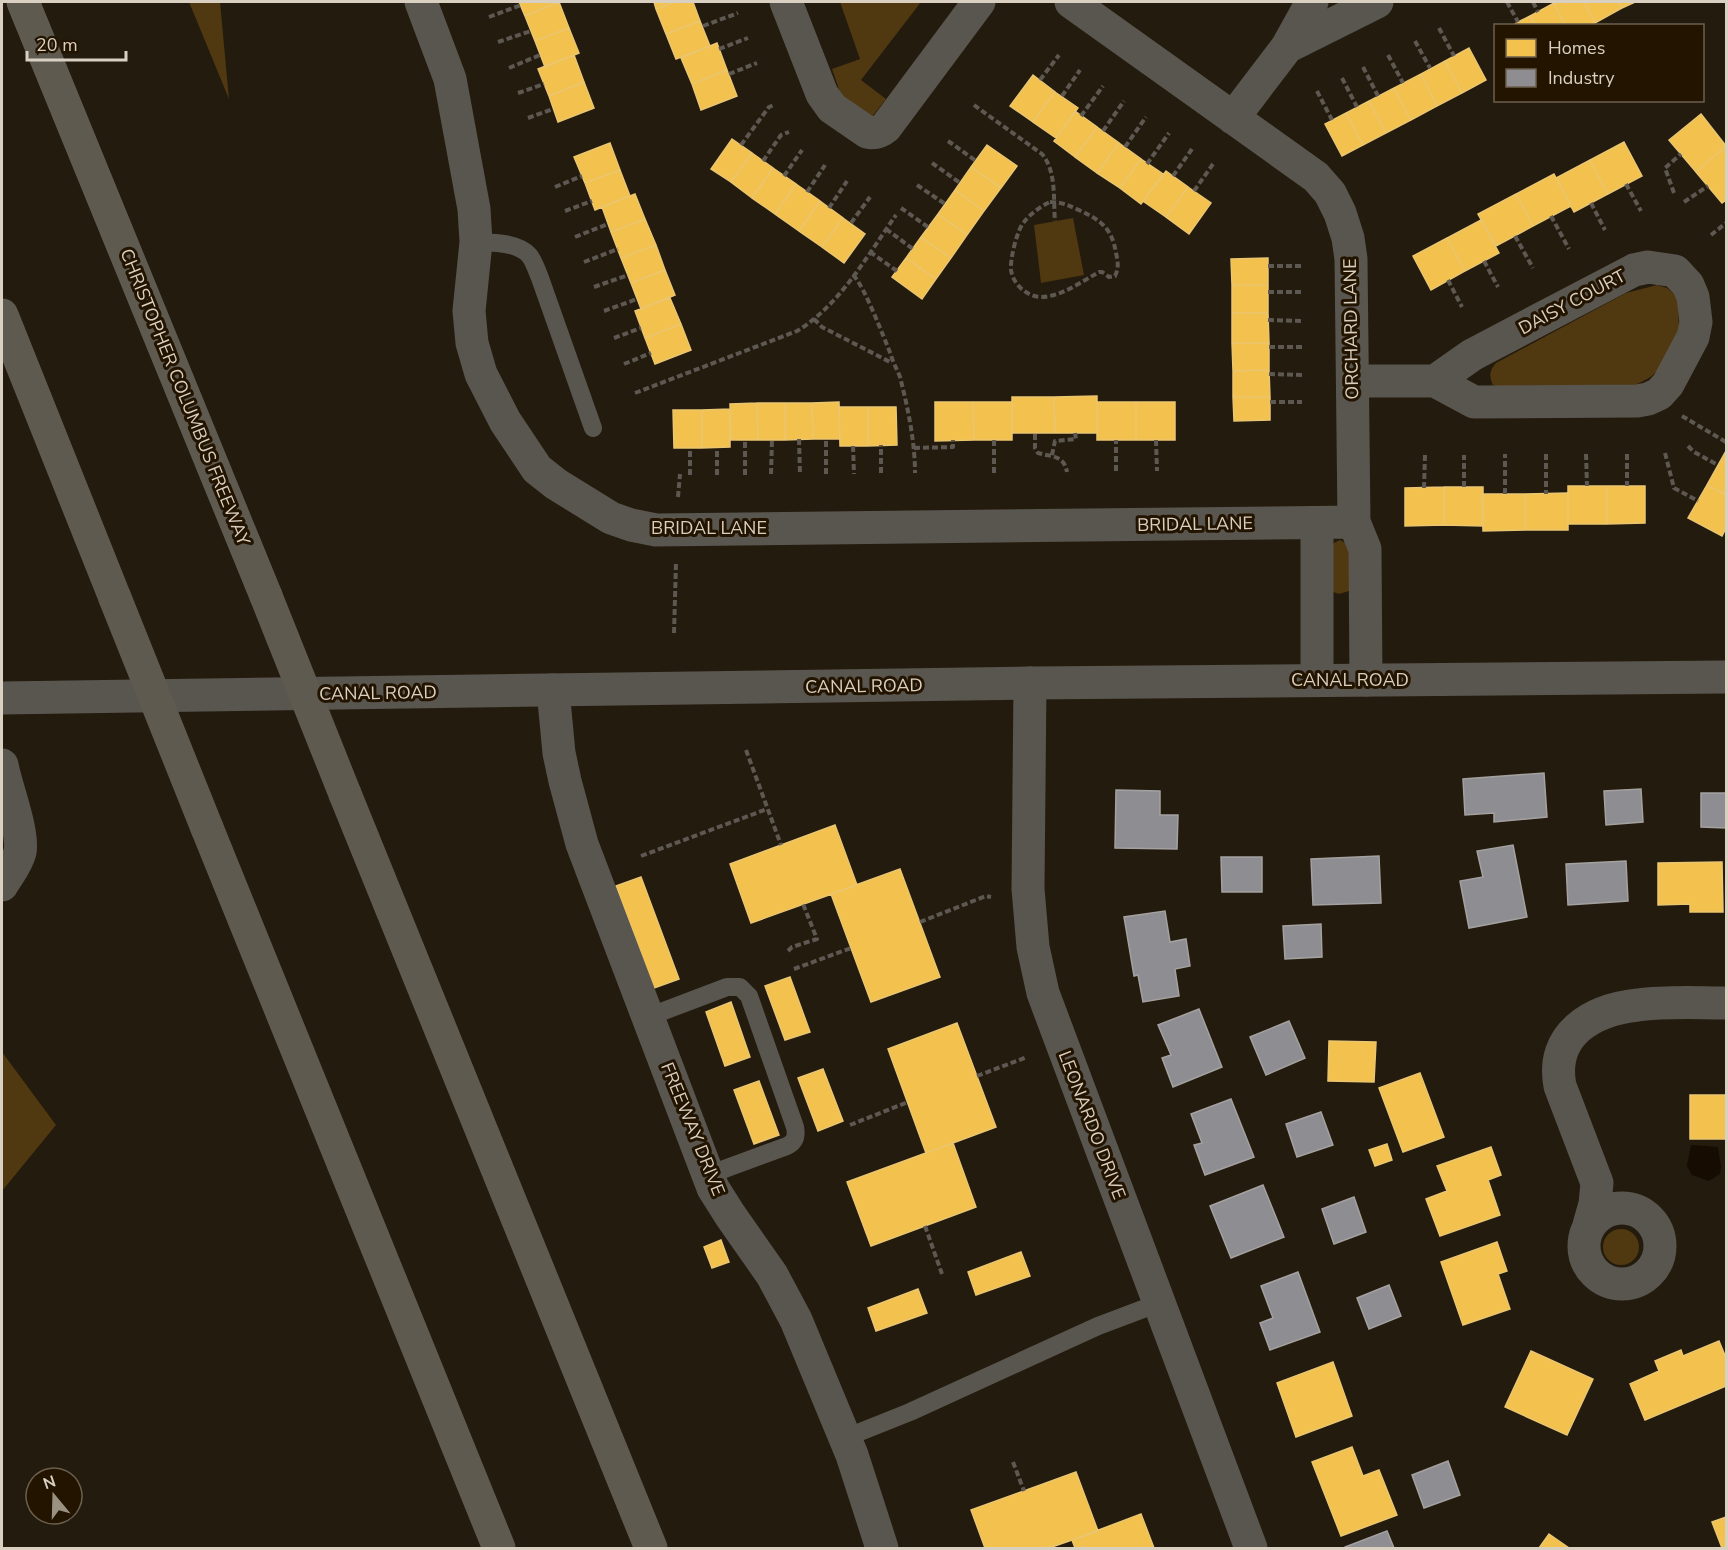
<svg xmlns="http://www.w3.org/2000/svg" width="1728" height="1550" viewBox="0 0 1728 1550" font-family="'Nunito Sans',sans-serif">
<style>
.green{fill:#503810}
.water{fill:#160c01}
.homes{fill:#f2c14e;stroke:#ebc670;stroke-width:1.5}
.industry{fill:#8d8d92;stroke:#a4a1a0;stroke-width:1.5}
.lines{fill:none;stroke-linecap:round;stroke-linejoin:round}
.path{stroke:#5d5851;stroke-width:4;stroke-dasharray:6 3;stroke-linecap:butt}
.service{stroke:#59554f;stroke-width:18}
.minor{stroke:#59554f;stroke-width:33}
.tertiary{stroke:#59554f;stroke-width:33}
.motorway{stroke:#5f5a50;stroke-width:33}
.motorway-bridge{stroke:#5f5a50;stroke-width:33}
.labels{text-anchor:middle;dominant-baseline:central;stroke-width:6;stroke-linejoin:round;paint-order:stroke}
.street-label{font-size:18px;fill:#dad0c1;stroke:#231400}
</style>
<rect width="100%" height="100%" fill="#231b0d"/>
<path class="green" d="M189,2h31l9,97z
M840,2h81l-60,78 25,19 -15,19 -30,-23 -9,-26 28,-10z
M1073,218l11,57 -43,8 -7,-58z
M1657,285l10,3 8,7 3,8 1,27 -19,39 -11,9 -14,7 -22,3 -113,-1 -7,-2c-4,-9 -4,-14 3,-22l130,-70z
M1340,540l9,5v46l-10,3 -9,-3v-46z
M2,1052l54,73 -54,66z
M1603 1247a18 18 0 1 1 36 0a18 18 0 1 1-36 0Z"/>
<path class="water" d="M1691,1145l27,2 3,20 -1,7 -11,7 -17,-6 -5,-9z"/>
<path class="homes" d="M519,2h40l-34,14z
M559,2l10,26 -34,13 -10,-25z
M654,2h21l-19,7z
M675,2h18l7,19 -34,13 -10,-25z
M1557,2h27l11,21 -5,3h-25l-11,-23z
M1584,2h34l4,6 -27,15z
M1618,2h17l-13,6z
M1554,3l11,23h-29l-6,-10z
M1530,16l6,10h-24l6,-4z
M700,21l10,25 -34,13 -10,-25z
M569,28l10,25 -34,14 -10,-26z
M717,43l10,27 -35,14 -11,-26z
M1469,48l17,32 -24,13 -17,-32z
M574,55l10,27 -35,14 -11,-27z
M1445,61l17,32 -25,13 -16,-32z
M727,70l10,26 -36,14 -9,-26z
M1421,74l16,32 -26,14 -17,-32z
M1033,75l22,17 -22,30 -23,-16z
M584,82l10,26 -36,14 -9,-26z
M1394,88l17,32 -25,13 -17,-32z
M1055,92l23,16 -22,30 -23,-16z
M1369,101l17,32 -23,12 -17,-32z
M1075,111l22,16 -22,30 -21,-16z
M1346,113l17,32 -21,11 -17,-32z
M1701,114l25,32 -30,26 -27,-32z
M1097,127l22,16 -22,30 -22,-16z
M732,139l20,14 -21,29 -20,-13z
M1624,142l18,34 -34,18 -18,-34z
M610,143l10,27 -35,13 -11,-26z
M1119,143l22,16 -21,29 -23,-15z
M987,145l30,21 -16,22 -30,-21z
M1726,146v54l-4,3 -26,-31z
M752,153l21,15 -21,30 -21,-16z
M1141,159l22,15 -22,30 -21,-16z
M1590,160l18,34 -34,18 -18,-34z
M971,167l30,21 -17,23 -29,-21z
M773,168l23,16 -21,30 -23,-16z
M620,170l10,26 -35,14 -10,-27z
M1166,171l22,16 -22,30 -23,-16z
M1554,174l17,32 -38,20 -17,-32z
M796,184l24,17 -21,30 -24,-17z
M1188,187l23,16 -22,31 -23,-17z
M955,190l29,21 -17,24 -29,-21z
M635,194l10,25 -34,13 -9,-25z
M1516,194l17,32 -37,20 -18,-32z
M820,201l23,17 -21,29 -23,-16z
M938,214l29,21 -16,23 -30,-21z
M843,218l22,16 -21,29 -22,-16z
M645,219l11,26 -35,13 -10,-26z
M1481,220l18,33 -34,18 -18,-33z
M921,237l30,21 -15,21 -30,-21z
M1447,238l18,33 -34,19 -18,-34z
M656,245l9,25 -34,13 -10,-25z
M906,258l30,21 -14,20 -30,-22z
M1268,258v27h-36l-1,-26z
M665,270l10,25 -34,14 -10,-26z
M1232,285h36v28h-36z
M670,298l11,26 -36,14 -10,-27z
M1232,313h36l1,30h-37z
M681,324l10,26 -36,14 -10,-26z
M1232,343h37v27l-36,1z
M1269,370l1,27h-37v-26z
M1097,396v37h-42l-1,-36z
M1012,397h42l1,36h-43z
M1233,397h37v23l-36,1z
M839,402l1,37h-27l-1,-36z
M935,402h38l1,38 -39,1z
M973,402h39v38h-38z
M1097,402h39v38h-39z
M1136,402h39v38h-39z
M757,403l1,37h-27l-1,-36z
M757,403h28v37h-27z
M785,403h27l1,36 -28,1z
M839,407h29v39h-28z
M868,407h28l1,38 -29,1z
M730,409v38l-28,1v-38z
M673,410h29v38h-28z
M1726,451v44l-19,-10z
M1707,485l19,10v33l-4,8 -34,-18z
M1568,486h39v38h-39z
M1607,486h38v37l-38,1z
M1444,487v38l-39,1v-38z
M1444,487h39v39l-39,-1z
M1568,493v37h-43v-36z
M1482,494h43v36l-42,1z
M835,825l22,60 -106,38 -21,-59z
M1722,862l1,50h-33v-8l-32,1v-42z
M900,869l40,108 -69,25 -40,-108z
M641,877l38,102 -25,9 -38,-102z
M790,977l20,55 -25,8 -20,-54z
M731,1002l19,55 -25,9 -19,-54z
M957,1023l39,104 -70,26 -38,-104z
M1329,1041l47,1 -2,40 -46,-1z
M823,1069l20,52 -25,10 -20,-53z
M1420,1073l24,64 -41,15 -24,-64z
M759,1081l20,54 -25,9 -20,-54z
M1690,1095h36v44h-36z
M953,1143l23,64 -105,39 -24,-64z
M1387,1144l5,16 -17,6 -6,-16z
M1491,1147l10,28 -13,5 12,35 -60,21 -14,-37 21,-8 -10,-25z
M721,1240l8,22 -17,6 -8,-21z
M1497,1242l10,29 -9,3 12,35 -47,16 -22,-63z
M1021,1252l9,24 -54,19 -8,-23z
M918,1289l9,24 -51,18 -8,-23z
M1719,1341l7,17v28l-81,34 -15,-36 29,-13 -4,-10 26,-11 2,6z
M1531,1351l62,28 -26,56 -62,-28z
M1333,1362l19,54 -56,21 -19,-54z
M1352,1447l11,29 16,-6 18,45 -56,21 -29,-74z
M1076,1472l22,59 -49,17h-64l-14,-38z
M1141,1514l13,34h-79l-3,-8z
M1726,1517v31h-4l-10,-26z
M1549,1534l20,14h-30z"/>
<path class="industry" d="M1544,773l3,44 -53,5v-9l-29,2 -2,-36z
M1641,789l2,33 -37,3 -2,-34z
M1116,790l44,1v24h18l-1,34 -62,-1z
M1701,793h25v35l-25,-1z
M1513,845l14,72 -58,11 -9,-47 23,-4 -6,-26z
M1379,856l2,47 -68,2 -2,-46z
M1221,857h41v35h-40z
M1626,861l2,40 -60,4 -2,-41z
M1165,911l5,31 16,-3 4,27 -15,3 4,27 -36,6 -5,-27 -4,1 -10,-59z
M1321,924l1,33 -37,2 -2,-33z
M1199,1009l23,58 -49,20 -11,-29 9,-3 -13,-30z
M1289,1021l16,37 -39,17 -16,-38z
M1231,1099l23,58 -49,18 -11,-30 8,-2 -11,-29z
M1321,1112l12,33 -36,12 -11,-33z
M1263,1185l21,52 -53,21 -21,-52z
M1354,1197l12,35 -32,12 -12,-35z
M1298,1272l22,60 -50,18 -10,-27 13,-5 -12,-32z
M1389,1285l12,31 -32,13 -12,-31z
M1448,1461l12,34 -36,13 -12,-33z
M1387,1531l7,17h-49v-1z"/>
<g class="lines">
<path class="path" d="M1507,2l11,20
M1533,2l5,10
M489,17l32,-12
M703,26l35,-13
M1439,28l15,28
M1415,41l15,27
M498,42l33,-11
M719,49l29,-11
M1388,55l15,28
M1363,67l15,29
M509,68l31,-13
M729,74l28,-11
M1342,78l15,29
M1040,80l19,-25
M1317,91l15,29
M518,93l26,-9
M1062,96l18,-26
M974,105l68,49c15,18 11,46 13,67
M1081,116l22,-30
M528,118l25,-9
M1103,131l21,-30
M948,141l28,20
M741,145l28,-38 5,-2
M1125,147l21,-30
M763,161l18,-26 8,-3
M932,163l28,20
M1147,164l22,-31
M784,176l18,-26
M1173,176l19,-27
M1626,184l15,27
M917,185l28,19
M555,187l27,-11
M1194,191l19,-27
M807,192l18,-27
M1674,193l-9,-25 16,-14
M1050,202c12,0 20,4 31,9 21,10 31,18 35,42 2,8 3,15 -1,23l-6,1 -7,-5h-3c-18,10 -38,25 -59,25 -14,-1 -27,-13 -29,-27 -1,-11 6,-40 13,-48 6,-8 17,-16 26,-20z
M1684,202l24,-16
M1591,203l14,27
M829,208l18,-27
M901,208l27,19
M565,211l27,-10
M1551,216l18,33
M851,223l19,-26
M886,229l27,20
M1711,235l15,-12
M1515,236l18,32
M575,237l33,-13
M870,252l27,19
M1484,261l14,26
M584,262l34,-13
M1268,266h34
M853,275c11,10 31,63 38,80 2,8 6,14 9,22 8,31 15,65 15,96
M1448,280l14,27
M594,287l34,-12
M1268,292h33
M604,311l33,-12
M814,319l8,8 70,36
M1268,320l34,1
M614,338l27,-10
M1269,347h33
M624,364l27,-11
M1269,374l33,1
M635,393l162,-62c43,-26 70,-75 99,-116
M1270,402h32
M1682,416l44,26
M1035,434v14l3,5c14,4 26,2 29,19
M799,439l1,35
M994,440v33
M1156,440l1,31
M853,446l1,28
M1688,446l6,6 24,13
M914,448l39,-1v-7
M1665,453l9,35 24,13
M1546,454v40
M1586,454l1,32
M1627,454v32
M1052,455l3,-14 21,-2 -1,-6
M1116,471v-31
M881,473v-28
M771,474l1,-35
M826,474v-35
M690,475v-27
M717,475v-27
M745,475v-35
M1464,487v-32
M1424,488l1,-33
M1505,494v-40
M678,497l2,-23
M674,633l2,-71
M746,750l35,95
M641,856l126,-47
M920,922l66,-26 5,1
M788,951l4,-4 25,-8 -14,-35
M794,969l57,-21
M977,1076l50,-19
M850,1125l58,-23
M925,1226l17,48
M1013,1462l11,29"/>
<path class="service" d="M476,242c17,1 41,0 53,13 5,6 8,16 11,23l53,150
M648,1017l79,-30h13l9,9 46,131c2,10 0,15 -8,19l-79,29
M845,1438l65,-26 188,-86 61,-23"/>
<path class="minor" d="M421,2l29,77 24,130 2,33 -7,69 3,32 9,31 24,47 32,48 19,15 55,34 20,7 25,5 698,-8
M786,2l36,92 10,14 35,24c8,2 13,0 19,-5l93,-125
M1071,2l245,175 14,16 10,20 8,25 3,21 3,263 11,27 1,131
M1287,47l25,-45
M1233,118l54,-71 90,-45
M1353,381h82l37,-26 162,-85 14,-3 27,4 13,14 5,12 3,25 -3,15 -25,47 -9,10 -11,5 -11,2 -163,1 -39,-21
M1317,523v157
M1030,683l-2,206 5,58 10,46 208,555
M553,690l6,63 6,28 17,63 131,344 17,27 42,60 24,45 56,135 30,93
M2,765c4,22 22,67 18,87 -3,12 -12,23 -18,33
M1584 1246a38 38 0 1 1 76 0a38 38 0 1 1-76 0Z
M1589,1225l6,-21 2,-21 -37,-97c-10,-52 32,-76 78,-81 29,-4 59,-2 88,-2"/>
<path class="tertiary" d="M2,698l1028,-15 696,-6"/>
<path class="motorway" d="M23,2l243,594
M2,315l113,283
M345,794l306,754
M207,828l292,720"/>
<path class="motorway-bridge" d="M266,596l79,198
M115,598l92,230"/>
</g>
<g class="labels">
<g class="street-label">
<text transform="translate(1572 302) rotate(-28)">DAISY COURT</text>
<text transform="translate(1351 329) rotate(-91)">ORCHARD LANE</text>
<text transform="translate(185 397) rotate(68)">CHRISTOPHER COLUMBUS FREEWAY</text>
<text transform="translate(1195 524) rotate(-1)">BRIDAL LANE</text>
<text x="709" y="528">BRIDAL LANE</text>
<text x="1350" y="680">CANAL ROAD</text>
<text transform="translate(864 686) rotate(-1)">CANAL ROAD</text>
<text transform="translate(378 693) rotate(-1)">CANAL ROAD</text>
<text transform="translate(1092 1125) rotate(69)">LEONARDO DRIVE</text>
<text transform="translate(693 1129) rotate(68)">FREEWAY DRIVE</text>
</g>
</g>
<rect width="1728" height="1550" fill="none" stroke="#dad0c1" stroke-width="6"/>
<rect x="1494" y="24" width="210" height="78" fill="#231400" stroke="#6c5f4d" stroke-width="1.5"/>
<rect x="1506" y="39" width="30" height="18" fill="#f2c14e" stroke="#6c5f4d" stroke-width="1.5"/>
<text x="1548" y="54" font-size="18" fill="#dad0c1">Homes</text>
<rect x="1506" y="69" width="30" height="18" fill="#8d8d92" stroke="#6c5f4d" stroke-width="1.5"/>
<text x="1548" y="84" font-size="18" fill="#dad0c1">Industry</text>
<g transform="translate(54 1496) rotate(341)"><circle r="28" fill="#231400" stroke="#6c5f4d" stroke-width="1.5"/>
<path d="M0-4.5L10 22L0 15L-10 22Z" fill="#9a9182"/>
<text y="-9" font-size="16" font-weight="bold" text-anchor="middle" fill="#dad0c1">N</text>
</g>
<path d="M27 51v9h99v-9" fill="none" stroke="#dad0c1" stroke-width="3"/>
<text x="36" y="51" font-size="18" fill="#dad0c1" stroke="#231400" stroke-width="4.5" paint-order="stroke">20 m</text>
</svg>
